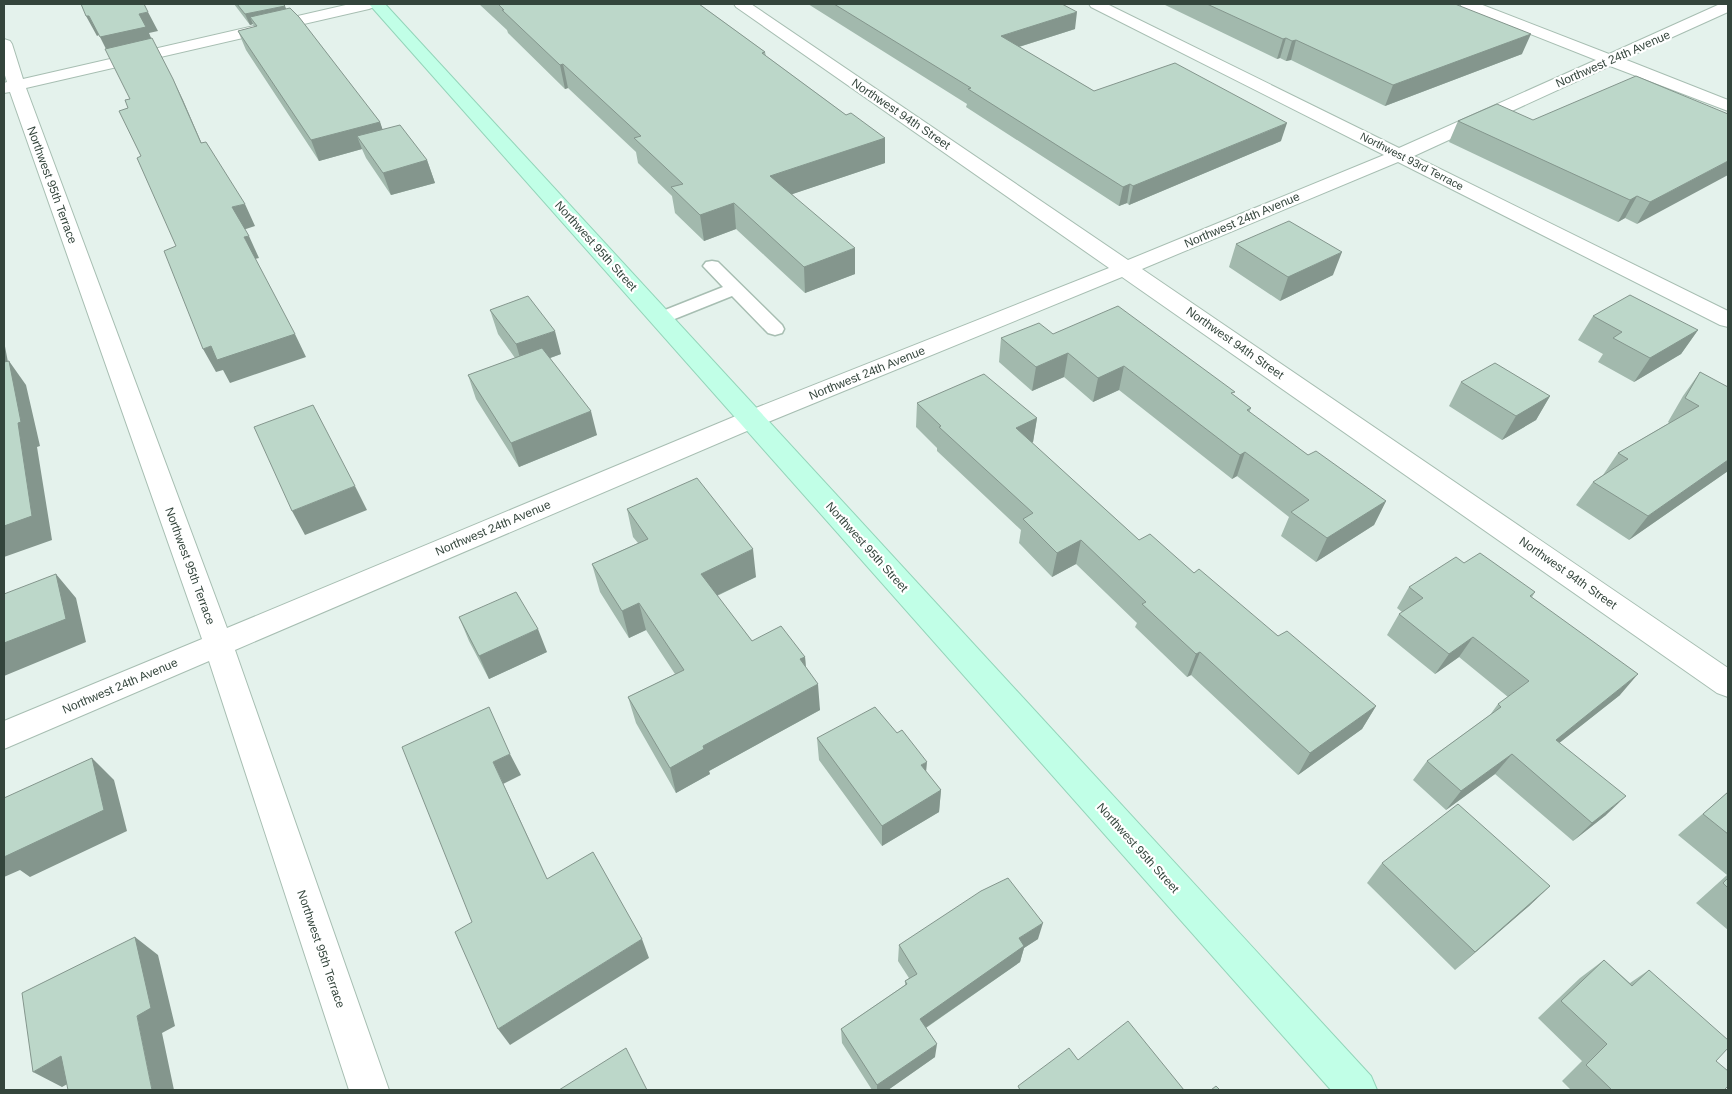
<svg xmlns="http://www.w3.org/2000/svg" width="1732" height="1094" viewBox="0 0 1732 1094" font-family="Arial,sans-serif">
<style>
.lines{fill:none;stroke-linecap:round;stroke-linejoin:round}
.service-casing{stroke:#a7beb2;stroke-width:3}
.minor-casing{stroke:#a7beb2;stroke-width:2}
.secondary-casing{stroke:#93d4b9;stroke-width:2}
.service{fill:#fff;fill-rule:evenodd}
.minor{fill:#fff;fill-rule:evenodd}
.secondary{fill:#c1ffe7;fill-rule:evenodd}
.wall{fill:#a2b9ad}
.shaded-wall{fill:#84968d}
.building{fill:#bcd7c9;stroke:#84968d}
.labels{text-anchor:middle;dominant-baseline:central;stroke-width:4.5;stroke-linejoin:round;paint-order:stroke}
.far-street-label{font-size:11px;fill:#34453c;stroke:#fff}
.street-label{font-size:12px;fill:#34453c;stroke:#fff}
</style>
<rect width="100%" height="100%" fill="#e4f2ec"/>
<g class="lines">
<g class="service-casing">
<path id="service" d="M712,261l6,1 64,63 2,4 -2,4 -7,2 -7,-2 -36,-37 -65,26 -6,1 -6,-1 -3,-4 3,-4 68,-27 -20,-21 3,-4z"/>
</g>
<g class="minor-casing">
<path id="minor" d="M350,4h27l-3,3 -5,2 -343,79 201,540 516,-215 366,-145 -373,-261 -2,-3h17l377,256 256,-105 -293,-148 -2,-3h18l292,144 197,-88 -134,-53 -2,-3h20l129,50 111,-50h8v8l-104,47 104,41v11l-118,-45 -196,90 314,155v16l-8,-2 -322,-163 -256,107 586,399v29l-11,-4 -595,-416 -361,148 -526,225 154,440h-40l-140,-429 -205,88v-28l198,-82 -192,-547 -6,1v-10l3,-1 -3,-10v-33l6,2 2,3 11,35z"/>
</g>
<g class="secondary-casing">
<path id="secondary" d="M369,4h16l986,1072 6,14h-46z"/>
</g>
<use href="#service" class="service"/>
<use href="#minor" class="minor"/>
<use href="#secondary" class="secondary"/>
</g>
<path class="wall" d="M234,4h49l3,5 94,113 2,7 45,31 8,23 -44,12 -25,-37 -4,-9 -43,12 -73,-111 -8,-19 16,-4 -1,-3 -3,1z
M479,4h220l66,48 1,4 80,59 39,23v25l-93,31 63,80 -50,19 -69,-64 -32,12 -29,-28 -3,-17 -34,-33 -2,-11 -68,-64 -3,1 -57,-56 -1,-3z
M808,4h254l13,25 -56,18 75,44 187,50 -152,64 -2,-2 -8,3 -153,-99 1,-3z
M1163,4h292l67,50 -137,52 -94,-46 -5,1 -6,-3 -3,1z
M1728,114l-91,110 -12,-6 -7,4 -169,-80 9,-21 75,-1z
M1236,244l97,31 -53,26 -51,-34z
M490,310l71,44 -11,4 47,77 -78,32 -43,-68 -8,-24 47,-17 -17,-24z
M1593,316l105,14 -17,24 -47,28 -36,-20 5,-8 -25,-14z
M1053,334l181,61 17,13 -2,5 59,42 78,46 -12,24 -58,37 -35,-26 8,-19 -52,-41 -5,3 -113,-89 -26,12 -29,-25 -32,14 -33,-29 2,-24z
M1700,372l28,99 -99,69 -53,-35 17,-23 10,-7 15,-22 51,-30 -1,-1 15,-26z
M1461,382l89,14 -14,24 -34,20 -53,-34z
M917,403l120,15 -4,24 -1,1 107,97 55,33 84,63 98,70 -14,23 -64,46 -107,-100 -4,2 -52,-50 2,-4 -61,-59 -24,13 -33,-34 2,-13 -84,-79v-3l-21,-21z
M627,509l129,68 -39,19 35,45 53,16 1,10 14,43 -111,61 1,3 -34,19 -40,-70 -8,-26 47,-23 -29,-44 -17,8 -29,-46 -8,-28 46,-21 -5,-6z
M1464,563l71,29 -3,5 88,98 -61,48 47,72 -33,26 -78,-67 -49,36 -33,-30 14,-19 63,-46 8,-11 10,-7 -49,-40 -24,17 -48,-39 12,-21 3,-2 -5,-4 12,-21z
M459,617l88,35 -58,27 -20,-38z
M817,738l109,34 15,18 -2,22 -57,34 -63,-86z
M1728,792v138l-32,-27 31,-28 -49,-40z
M1382,863l168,23 -21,20 -74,64 -88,-87z
M1038,939l-14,9 -4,14 -94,66 9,29 -47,33h-16l-30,-47 -1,-14 64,-44v-4l4,-3 -11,-17 1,-16z
M1604,960l26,23 19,-13 67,91 8,29h-153l-9,-9 20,-20 -44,-43 42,-40z"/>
<path class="shaded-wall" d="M285,6l4,10 -39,1 3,7 -3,1 -5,-11z
M148,12l10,19 -9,2 6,14 -45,10 -10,-20 39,-23z
M1077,12l-2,17 -76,24 2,-17z
M86,16h3l10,19 -2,1z
M1531,34l-9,20 -137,52 8,-21z
M1286,38l-6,20 -3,1 6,-20z
M1296,40l-5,20 -5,1 6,-20z
M563,64l5,24 -3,1 -5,-24z
M173,79l10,21 28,65 -10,-22z
M380,122l7,20 -30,-6 5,13 -43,12 -8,-21z
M1287,123l-6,18 -152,64 4,-19z
M885,138v25l-113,38 -2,-25z
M427,160l8,23 -44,12 -8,-22z
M1728,161v14l-91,49 13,-22z
M1130,184l-3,19 -8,3 4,-19z
M1637,196l-12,22 -7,4 12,-22z
M734,203l2,26 -32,12 -4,-26z
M245,204l10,22 -12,4 -11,-23z
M249,236l10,22 -4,1 -11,-22z
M855,248v26l-50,19 -1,-26z
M1342,252l-9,23 -53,26 8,-24z
M1698,330l-17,24 -47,28 16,-24z
M555,331l6,23 -38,14 -7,-24z
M295,334l11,23 -76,26 -7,-13 -7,2 -13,-23 8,-3z
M4,341l9,48 -9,-12z
M1068,353l-4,24 -32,14 4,-24z
M9,361l17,24 14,61 -3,1 15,93 -48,17v-31z
M1124,366l-5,24 -26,12 5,-24z
M1550,396l-14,24 -34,20 14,-24z
M591,411l6,24 -78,32 -8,-24z
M1037,418l-4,24 -21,10 4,-24z
M1245,452l-8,24 -5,3 8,-24z
M1728,460v11l-99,69 19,-24z
M355,486l12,24 -62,25 -13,-24z
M1386,501l-12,24 -58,37 11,-24z
M1081,540l-5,24 -24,13 5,-24z
M753,549l3,28 -51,24 -4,-27z
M56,574l20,24 10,44 -82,34v-33z
M639,603l7,27 -17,8 -7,-27z
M538,629l9,23 -58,27 -10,-23z
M1473,637l-14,20 -24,17 14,-20z
M1200,652l-9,23 -4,2 9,-23z
M805,657l2,27 -7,-25z
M1638,674l-18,21 -81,64 17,-19z
M818,684l2,26 -111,61 1,3 -34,19 -6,-25 33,-22z
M1376,706l-14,23 -64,46 12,-22z
M510,754l11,21 -18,9 54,115 -64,-137z
M1512,754l-17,20 -49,36 15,-19z
M92,758l22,22 13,51 -97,46 -10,-7 -16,7v-30z
M927,762l-2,22 -4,-19z
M941,790l-2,22 -57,34v-20z
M1626,796l-20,19 -33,26 19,-18z
M1550,886l-21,20 -74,64 20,-18z
M1043,923l-5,16 -14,9 -4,14 -102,71 2,-14 99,-81z
M135,937l23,18 17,71 -13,7 12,57h-22l-15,-74z
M642,939l7,19 -139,87 -12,-16z
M937,1044l-2,13 -47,33h-11v-5z
M61,1056l28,16 -27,15 -29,-15z"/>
<path class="building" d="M81,4h63l4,8 -9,2 7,13 -46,10 -11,-21h-3z
M237,4h46l2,2 -40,8z
M498,4h201l66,48 -3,1 84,62 5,-2 34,25 -115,38 85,72 -51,19 -70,-64 -34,12 -29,-28 12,-3 -49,-46 7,-2 -78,-72 -3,1 -58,-55h2z
M834,4h228l15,8 -76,24 93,55 81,-28 112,60 -154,63 -3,-2 -7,3 -155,-98 3,-1z
M1207,4h248l76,30 -138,51 -97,-45 -4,1 -6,-3 -3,1z
M290,8l9,9 81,105 -69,18 -73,-109 19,-5 -7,-9z
M152,38l21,41 28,64 5,-1 39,62 -13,3 17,29 -5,1 51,97 -78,26 -6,-14 -8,3 -39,-98 12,-5 -39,-88 4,-2 -22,-45 9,-3 -3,-8 5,-1 -25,-50z
M1636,76l92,38v47l-78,41 -13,-6 -7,4 -172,-79 39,-17 36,16z
M400,125l27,35 -44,13 -26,-37z
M1289,221l53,31 -54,25 -52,-33z
M1630,295l68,35 -48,28 -37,-20 9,-6 -29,-16z
M528,296l27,35 -39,13 -26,-34z
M1118,306l117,86 -4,1 20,15 -4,2 61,45 8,-4 70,50 -59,37 -36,-26 18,-12 -64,-48 -5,3 -116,-89 -26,12 -30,-25 -32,14 -35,-29 38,-15 14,11z
M542,348l49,63 -80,32 -43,-68z
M9,361l12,61 -3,1 14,93 -28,10v-164z
M1495,363l55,33 -34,20 -55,-34z
M1700,372l28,15v73l-80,56 -55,-34 35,-23 -10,-6 81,-47 -14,-8z
M984,374l53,44 -21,10 123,112 11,-6 44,39 5,-4 79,67 9,-5 89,75 -66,47 -110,-101 -4,2 -54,-50 4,-2 -65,-62 -24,13 -34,-34 10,-6 -94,-86 2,-1 -24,-23z
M313,405l42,81 -63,25 -38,-84z
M697,478l56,71 -52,25 51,67 29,-15 24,31 -5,2 18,25 -115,62 1,3 -34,19 -42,-71 56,-27 -45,-67 -17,8 -30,-47 56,-25 -21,-30z
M1480,553l55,39 -5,4 108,78 -82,66 70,56 -34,27 -80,-69 -51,37 -34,-30 74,-54 -3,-3 31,-23 -56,-44 -24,17 -50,-40 24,-16 -14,-11 47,-30 8,6z
M56,574l10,45 -62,24v-49z
M516,592l22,37 -59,27 -20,-39z
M489,707l21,47 -17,8 54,117 46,-27 49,87 -144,90 -43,-97 17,-10 -70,-175z
M875,707l22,26 5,-3 25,32 -6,3 20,25 -59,36 -65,-88z
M92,758l12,52 -100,47v-59z
M1728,792v42l-25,-20z
M1458,804l92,82 -75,66 -93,-89z
M1008,878l35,45 -24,15 5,8 -104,73 17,25 -60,41 -36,-56 66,-45 -2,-3 12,-7 -18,-29 82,-54z
M1728,878v10l-5,-5z
M135,937l16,71 -14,8 15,74h-84l-7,-34 -28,16 -11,-79z
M1604,960l28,26 17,-16 79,70v8l-12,13 12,10v15l-4,4h-112l-26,-25 21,-21 -46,-43z
M1128,1021l56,69h-164l-2,-4 51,-38 9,12z
M626,1048l21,42h-88z
M1216,1086l4,4h-9z"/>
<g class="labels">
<g class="far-street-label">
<text transform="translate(1412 161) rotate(27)">Northwest 93rd Terrace</text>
</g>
<g class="street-label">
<text transform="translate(1613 59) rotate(-24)">Northwest 24th Avenue</text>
<text transform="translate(901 114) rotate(34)">Northwest 94th Street</text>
<text transform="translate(52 185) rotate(70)">Northwest 95th Terrace</text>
<text transform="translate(1242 220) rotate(-23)">Northwest 24th Avenue</text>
<text transform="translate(596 246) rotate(48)">Northwest 95th Street</text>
<text transform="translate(1235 343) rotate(35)">Northwest 94th Street</text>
<text transform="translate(867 373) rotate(-22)">Northwest 24th Avenue</text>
<text transform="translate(493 528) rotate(-23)">Northwest 24th Avenue</text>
<text transform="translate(867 547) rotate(48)">Northwest 95th Street</text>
<text transform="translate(190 566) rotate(70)">Northwest 95th Terrace</text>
<text transform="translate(1568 573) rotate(35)">Northwest 94th Street</text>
<text transform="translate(120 686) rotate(-23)">Northwest 24th Avenue</text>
<text transform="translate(1138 848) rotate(48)">Northwest 95th Street</text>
<text transform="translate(321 949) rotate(71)">Northwest 95th Terrace</text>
</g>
</g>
<rect width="1732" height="1094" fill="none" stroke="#34453c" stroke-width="10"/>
</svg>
